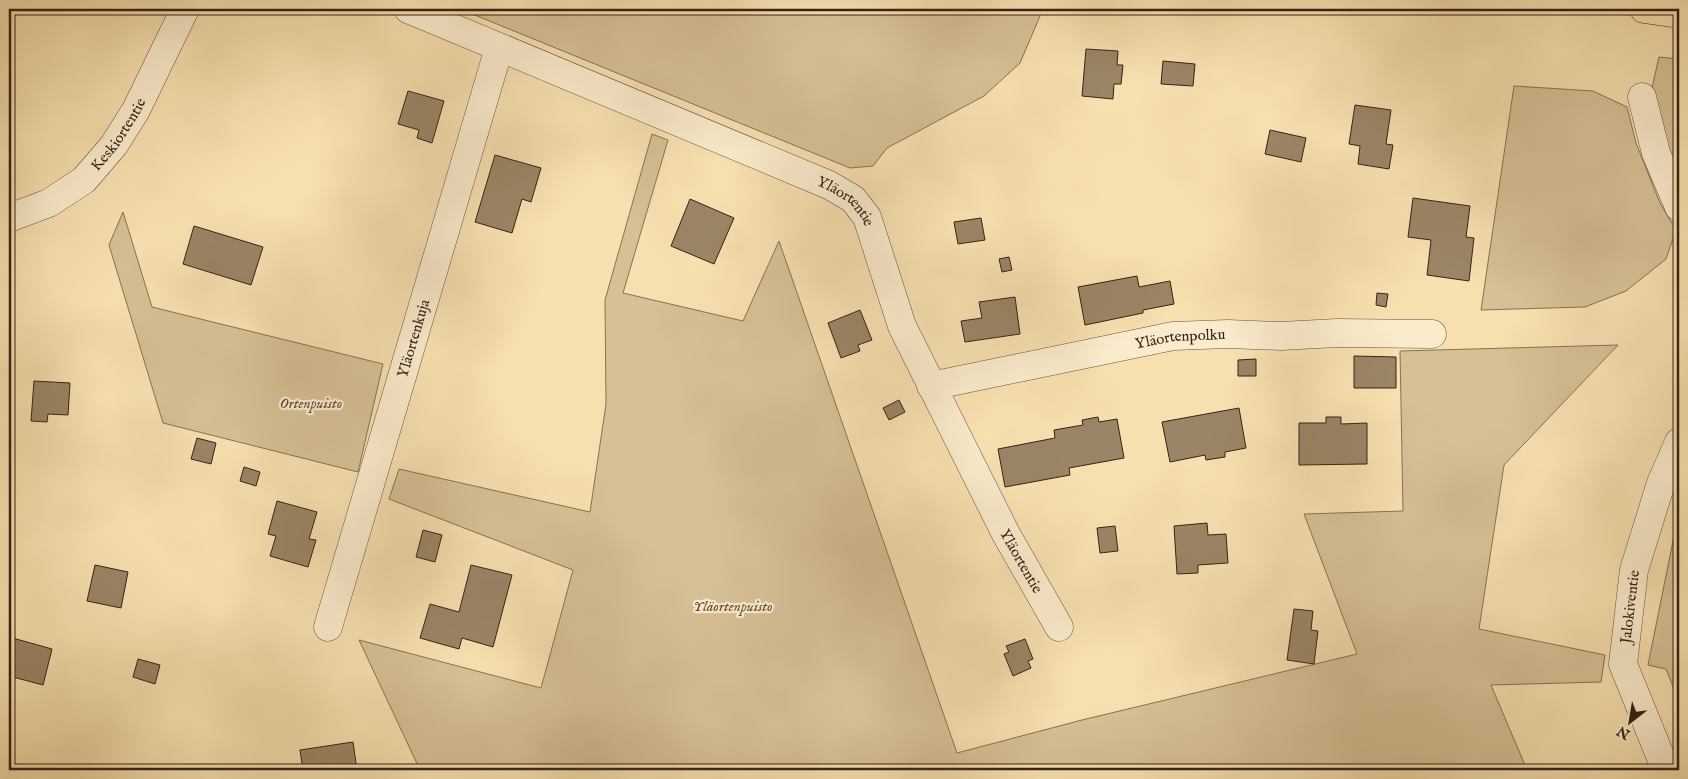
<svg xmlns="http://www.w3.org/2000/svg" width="1688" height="779" viewBox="0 0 1688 779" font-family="'IM FELL English',serif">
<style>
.green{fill:#d6c096;stroke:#867256}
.building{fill:#9a8566;stroke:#352316}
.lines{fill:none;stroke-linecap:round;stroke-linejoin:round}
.minor-casing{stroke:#66523c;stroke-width:29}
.highway-casing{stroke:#352316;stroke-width:29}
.minor{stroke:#faebcc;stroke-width:28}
.highway{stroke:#f7e0b0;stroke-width:28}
.labels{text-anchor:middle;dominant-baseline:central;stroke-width:4.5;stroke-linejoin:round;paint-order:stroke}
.street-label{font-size:15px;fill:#352316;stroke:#faebcc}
.park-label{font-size:15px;font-style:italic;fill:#5d4a36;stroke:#faebcc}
</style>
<rect width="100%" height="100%" fill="#f7e0b0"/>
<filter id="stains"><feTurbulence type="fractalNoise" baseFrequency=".004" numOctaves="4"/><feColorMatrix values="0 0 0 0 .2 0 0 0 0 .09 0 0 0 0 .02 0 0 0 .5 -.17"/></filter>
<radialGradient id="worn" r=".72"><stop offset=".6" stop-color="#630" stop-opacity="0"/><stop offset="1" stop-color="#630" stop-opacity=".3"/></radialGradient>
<path class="green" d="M460,9h583l-23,54 -36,33 -97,52 -14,18 -23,2z
M1659,57l20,2v123l-30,-81z
M1514,86l79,5 34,16 9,36 24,60 16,27 -10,29 -40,32 -41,16 -104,3z
M652,134l16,6 -45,153 120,28 36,-80 178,512 125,-33 275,-66 -53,-140 99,-3 -3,-160 218,-6 -114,120 -25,164 126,26 -4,27 -110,3 36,85h-1107l-61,-130 182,48 32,-118 -184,-71 10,-30 191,43 16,-108 -1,-104z
M123,212l29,95 231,57 -25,108 -195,-49 -54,-178z
M1679,511v191l-13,-33 -18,-4z"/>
<path class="building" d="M1086,49l32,2 -1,14h6l-2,19h-7l-1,15 -31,-3z
M1163,61l32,3 -2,22 -32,-2z
M408,91l36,10 -12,42 -15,-5 2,-8 -21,-6z
M1355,105l36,5 -5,34 7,1 -4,24 -31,-5 2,-18 -11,-2z
M1270,130l36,8 -5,24 -36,-8z
M495,155l46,13 -10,34 -9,-3 -10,34 -37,-11z
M1413,198l57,8 -4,31 8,1 -5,43 -42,-6 4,-35 -23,-3z
M690,199l44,19 -20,46 -43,-18z
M981,218l4,22 -27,4 -4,-22z
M194,226l69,21 -12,38 -68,-21z
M1009,257l3,13 -10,2 -3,-13z
M1137,276l2,11 31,-6 4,23 -31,6v3l-58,12 -7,-38z
M1377,293l11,1 -2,13 -10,-2z
M1015,297l5,37 -55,8 -4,-21 21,-3 -3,-16z
M860,310l12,30 -14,5 2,6 -19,7 -13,-35z
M1354,356l42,1v31h-42z
M1256,359v17h-18v-16z
M34,381l36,2 -2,32 -20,-1 -1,8 -16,-1z
M899,400l6,12 -16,8 -6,-12z
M1239,408l7,40 -21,4v5l-19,3 -1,-5 -35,7 -8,-40z
M1098,417l1,5 18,-3 7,39 -55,10 1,7 -65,12 -7,-38 57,-11 -1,-8 29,-5 -1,-5z
M1326,417h15v7l26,-1v41l-68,1v-42h27z
M197,438l19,5 -5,21 -20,-5z
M244,467l16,5 -4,14 -16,-5z
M277,501l40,11 -8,27 7,1 -8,27 -38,-11 6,-20 -8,-2z
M1207,523l1,12 18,-1 2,29 -30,2v8l-21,1 -3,-48z
M1115,526l3,25 -18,2 -3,-25z
M423,530l19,5 -7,27 -19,-5z
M95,565l33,7 -7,36 -34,-7z
M471,565l41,10 -19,72 -31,-9 -3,11 -39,-11 10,-34 29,8z
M1294,609l19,2 -2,19 7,1 -4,33 -27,-4z
M9,637l43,12 -9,36 -34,-9z
M1025,639l8,20 -5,2 3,7 -18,8 -9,-22 5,-2 -3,-6z
M138,659l22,6 -5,19 -22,-7z
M353,742l4,28h-54l-3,-20z"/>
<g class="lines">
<g class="minor-casing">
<g id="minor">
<path id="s1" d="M408,9l421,176 24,14 14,18 35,109 104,208 53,93"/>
<path d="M1642,97l14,56 23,54"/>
<path id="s2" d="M9,218l40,-15 35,-23 30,-35 22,-35 49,-101"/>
<path id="s3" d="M931,386l242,-50 55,-2 53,2 56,-3 95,1"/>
<path id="s4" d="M328,627l171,-579"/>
<path id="s5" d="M1666,770l-43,-106 11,-94 27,-87 18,-41"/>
</g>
</g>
<g class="highway-casing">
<path id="highway" d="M1644,9l35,5"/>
</g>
<use href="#minor" class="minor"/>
<use href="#highway" class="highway"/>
</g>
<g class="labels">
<g class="street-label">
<text stroke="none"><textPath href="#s2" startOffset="142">Keskiortentie</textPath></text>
<text stroke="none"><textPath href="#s1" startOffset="480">Yläortentie</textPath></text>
<text stroke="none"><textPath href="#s4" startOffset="301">Yläortenkuja</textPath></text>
<text stroke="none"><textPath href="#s3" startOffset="254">Yläortenpolku</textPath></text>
<text stroke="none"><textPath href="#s1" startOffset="885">Yläortentie</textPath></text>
<text stroke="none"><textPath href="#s5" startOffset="172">Jalokiventie</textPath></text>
</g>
<g class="park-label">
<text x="311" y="403">Ortenpuisto</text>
<text x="733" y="606">Yläortenpuisto</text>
</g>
</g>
<rect width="1688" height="779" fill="none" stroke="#f7e0b0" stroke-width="30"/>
<rect x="10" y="10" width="1668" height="759" fill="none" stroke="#352316" stroke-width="2.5"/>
<rect x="15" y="15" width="1658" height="749" fill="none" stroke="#352316"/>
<g transform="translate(1630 722) rotate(211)" stroke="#faebcc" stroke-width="4" paint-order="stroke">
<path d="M0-4L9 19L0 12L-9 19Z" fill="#352316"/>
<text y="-8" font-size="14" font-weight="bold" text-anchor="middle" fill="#352316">N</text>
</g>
<rect width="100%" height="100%" filter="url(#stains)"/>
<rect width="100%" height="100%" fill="url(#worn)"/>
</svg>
